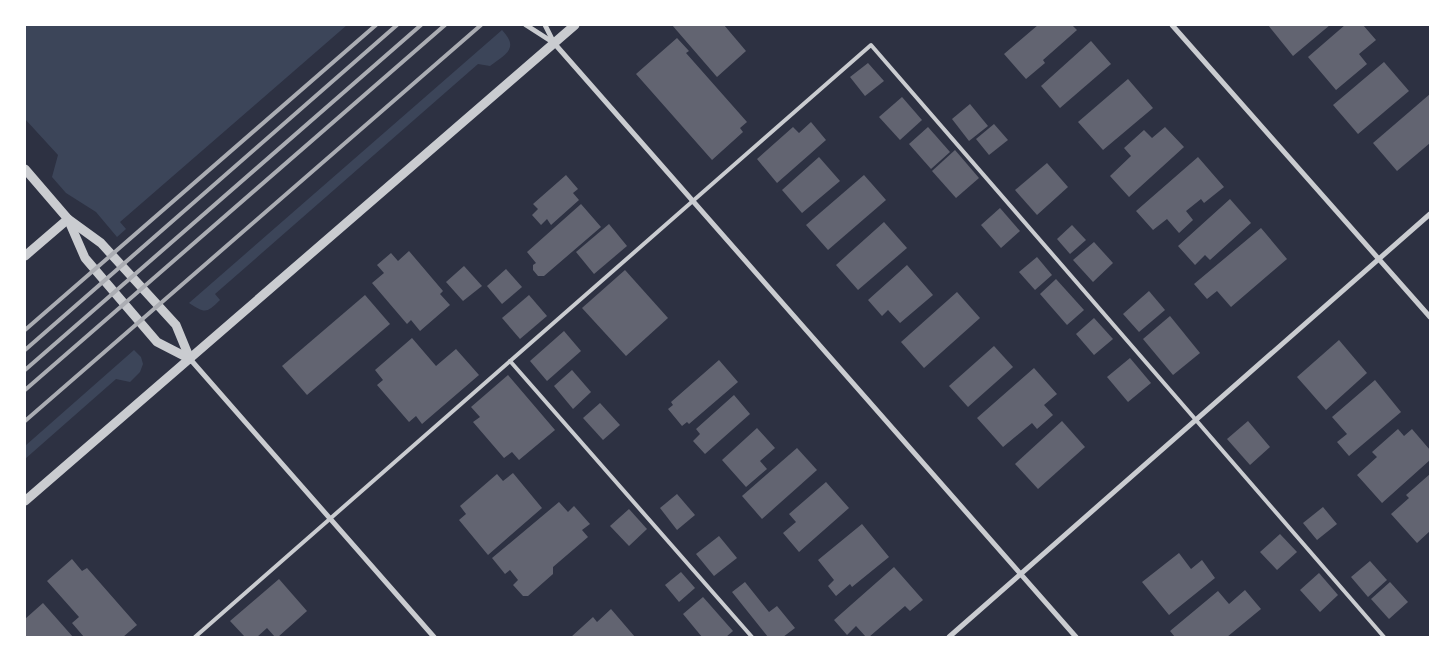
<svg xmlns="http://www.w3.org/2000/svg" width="1455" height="662" font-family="Georgia,serif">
	<rect width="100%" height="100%" fill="#2d3142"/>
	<g fill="#3c4559">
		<polygon points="25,25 347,25 120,222 126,229 117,237 96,212 66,193 52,177 58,155 25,119"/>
		<path d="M502,30C520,49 505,54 490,66L478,64L215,294L220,300C206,314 205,313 189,303Z"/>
		<polygon points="134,350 141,357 143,364 140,372 130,382 116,379 25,459 25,446"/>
	</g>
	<g fill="#626471">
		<polygon points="672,25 724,25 746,51 717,77"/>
		<polygon points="1038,25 1072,25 1077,30 1043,60 1045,63 1026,79 1004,54"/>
		<polygon points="1268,25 1330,25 1293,56"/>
		<polygon points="1345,25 1363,25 1376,40 1359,54 1367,64 1336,90 1308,57"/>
		<polygon points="677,38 689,51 686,53 747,122 740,128 743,132 712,160 636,74"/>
		<polygon points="1091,41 1111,64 1060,108 1041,86"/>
		<polygon points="1384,62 1409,91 1358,134 1333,105"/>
		<polygon points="868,63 884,81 865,96 850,77"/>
		<polygon points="1128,79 1153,108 1103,150 1078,122"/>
		<polygon points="1430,94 1430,143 1397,171 1373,143"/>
		<polygon points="902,97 922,120 900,140 879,117"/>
		<polygon points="970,104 988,126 969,141 952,119"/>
		<polygon points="811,122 826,140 777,183 757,159 793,127 799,133"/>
		<polygon points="994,124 1008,140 989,155 976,139"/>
		<polygon points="928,127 950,152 931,169 909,144"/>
		<polygon points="1165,127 1184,147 1129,197 1110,176 1131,156 1124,148 1144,130 1152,138"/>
		<polygon points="955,150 979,178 956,198 932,171"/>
		<polygon points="819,157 840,181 802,213 782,190"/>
		<polygon points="1198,157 1224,187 1204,203 1201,199 1186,211 1193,220 1179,233 1167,219 1153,230 1136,211"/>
		<polygon points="1047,163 1068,187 1037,215 1015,190"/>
		<polygon points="566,175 578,189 573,193 579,200 551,225 547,219 541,225 532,215 538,209 533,204"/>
		<polygon points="864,175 886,200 828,250 806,225"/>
		<polygon points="1230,199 1251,223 1210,260 1205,255 1195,265 1178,246"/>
		<polygon points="581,204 601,227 544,276 538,276 533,270 533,265 536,263 527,252"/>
		<polygon points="1000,208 1020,231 1001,248 981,225"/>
		<polygon points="884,222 907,248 858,290 836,265"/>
		<polygon points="609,224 627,246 594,274 576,252"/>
		<polygon points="1072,225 1086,240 1070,254 1057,239"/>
		<polygon points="1261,228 1287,259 1231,307 1217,291 1207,299 1194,284"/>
		<polygon points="1094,242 1113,263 1093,282 1073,260"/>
		<polygon points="409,251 443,291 440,294 450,305 420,331 411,320 407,324 372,283 384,273 377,265 391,253 398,261"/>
		<polygon points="1037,257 1052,275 1035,290 1019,272"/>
		<polygon points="907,265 933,295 900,323 888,310 882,316 868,300"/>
		<polygon points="464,266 482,286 463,301 446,282"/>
		<polygon points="506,269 522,287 502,304 487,286"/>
		<polygon points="625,270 668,318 626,356 582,308"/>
		<polygon points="1056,279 1084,310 1067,325 1040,294"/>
		<polygon points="1149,291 1165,310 1139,332 1123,314"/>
		<polygon points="957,292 980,318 924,368 901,342"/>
		<polygon points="365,295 390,324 307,395 282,366"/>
		<polygon points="529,295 547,316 520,339 502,318"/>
		<polygon points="1170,316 1200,353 1173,375 1143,339"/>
		<polygon points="1094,318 1113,339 1094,355 1076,334"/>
		<polygon points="564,331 581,351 547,381 530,361"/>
		<polygon points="412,338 436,366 456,349 479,375 422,424 416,416 409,422 377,385 383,380 375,370"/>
		<polygon points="1339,340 1367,373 1326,410 1297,377"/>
		<polygon points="994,346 1013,367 968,407 949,386"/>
		<polygon points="1130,358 1151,383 1128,402 1107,377"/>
		<polygon points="719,360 738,382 689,424 687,422 682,426 668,409 673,405 671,402"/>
		<polygon points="1034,368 1057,394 1044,405 1053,415 1037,429 1032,423 1003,447 977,418"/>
		<polygon points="572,370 591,392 573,409 554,386"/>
		<polygon points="508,375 555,430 519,460 512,452 504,458 473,422 480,417 471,407"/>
		<polygon points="1375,380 1401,412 1349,456 1337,442 1347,434 1332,417"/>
		<polygon points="734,395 750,414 705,454 693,441 700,434 696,429"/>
		<polygon points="600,403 620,425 603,440 583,418"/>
		<polygon points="1062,421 1085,447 1038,489 1015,464"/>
		<polygon points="1248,421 1270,447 1250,465 1227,439"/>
		<polygon points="757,428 775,448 760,461 767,469 746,487 722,460"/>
		<polygon points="1398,429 1404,436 1412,429 1430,450 1430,460 1382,503 1357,475 1377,457 1372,452"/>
		<polygon points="797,448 817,470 762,519 742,496"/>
		<polygon points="513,473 542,508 488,555 459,520 466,514 460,506 497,474 503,481"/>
		<polygon points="1430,474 1430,531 1417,543 1391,514 1409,498 1406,495"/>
		<polygon points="826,482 849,508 799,552 783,533 796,522 789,514"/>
		<polygon points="677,494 695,515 677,530 660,508"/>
		<polygon points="559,502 568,512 574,506 590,524 582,530 588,537 553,567 553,574 528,596 523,596 513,585 518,580 510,570 505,574 492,558"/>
		<polygon points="1323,507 1337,524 1317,540 1303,523"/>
		<polygon points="629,509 647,529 629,546 610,526"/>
		<polygon points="862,524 889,557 852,587 850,584 836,596 828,586 834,580 818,560"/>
		<polygon points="1280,534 1297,552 1277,570 1260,552"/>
		<polygon points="719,536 737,558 714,576 696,554"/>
		<polygon points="1179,553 1191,569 1202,560 1215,578 1169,615 1142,582"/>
		<polygon points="72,559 82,571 87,568 137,625 123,637 84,637 72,623 79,617 47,581"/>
		<polygon points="1370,561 1387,580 1368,597 1351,577"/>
		<polygon points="894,567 923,600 910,611 905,606 869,637 866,637 856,626 847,635 834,620"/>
		<polygon points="681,572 695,588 679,602 665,585"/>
		<polygon points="1319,573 1338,595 1320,612 1300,590"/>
		<polygon points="279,579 307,611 278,637 275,637 267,628 257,637 245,637 230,621"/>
		<polygon points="745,582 769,612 777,606 795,628 783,637 768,637 732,592"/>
		<polygon points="1390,582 1408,602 1389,619 1371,599"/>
		<polygon points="1245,590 1261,609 1227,637 1175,637 1170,631 1218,591 1229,604"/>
		<polygon points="703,597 733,631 726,637 702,637 683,614"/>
		<polygon points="43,603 73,637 25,637 25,619"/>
		<polygon points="611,609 635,637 571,637 593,617 597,622"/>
	</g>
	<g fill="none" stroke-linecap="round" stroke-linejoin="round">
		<g stroke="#caccd0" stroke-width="4">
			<polyline points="510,361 752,637"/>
			<polyline points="195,637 871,45 1384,637"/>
		</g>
		<g stroke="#caccd0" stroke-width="5">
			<polyline points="526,25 554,43"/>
			<polyline points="545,25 554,43 1076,637"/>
			<polyline points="1172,25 1430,317"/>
			<polyline points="190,359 434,637"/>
			<polyline points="949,637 1430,214"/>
		</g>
		<g stroke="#caccd0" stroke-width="9">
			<polyline points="25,169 68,219 101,243 176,325 190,359"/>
			<polyline points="68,219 85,258 157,342 190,359"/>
			<polyline points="25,256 68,219"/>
			<polyline points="25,501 575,25"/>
		</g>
		<g stroke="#abadb3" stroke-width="4">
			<polyline points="25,330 376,25"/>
			<polyline points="25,350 397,25"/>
			<polyline points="25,370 421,25"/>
			<polyline points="25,390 445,25"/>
			<polyline points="25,421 481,25"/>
		</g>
	</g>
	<rect width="1455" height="662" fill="none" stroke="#ffffff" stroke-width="52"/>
</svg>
